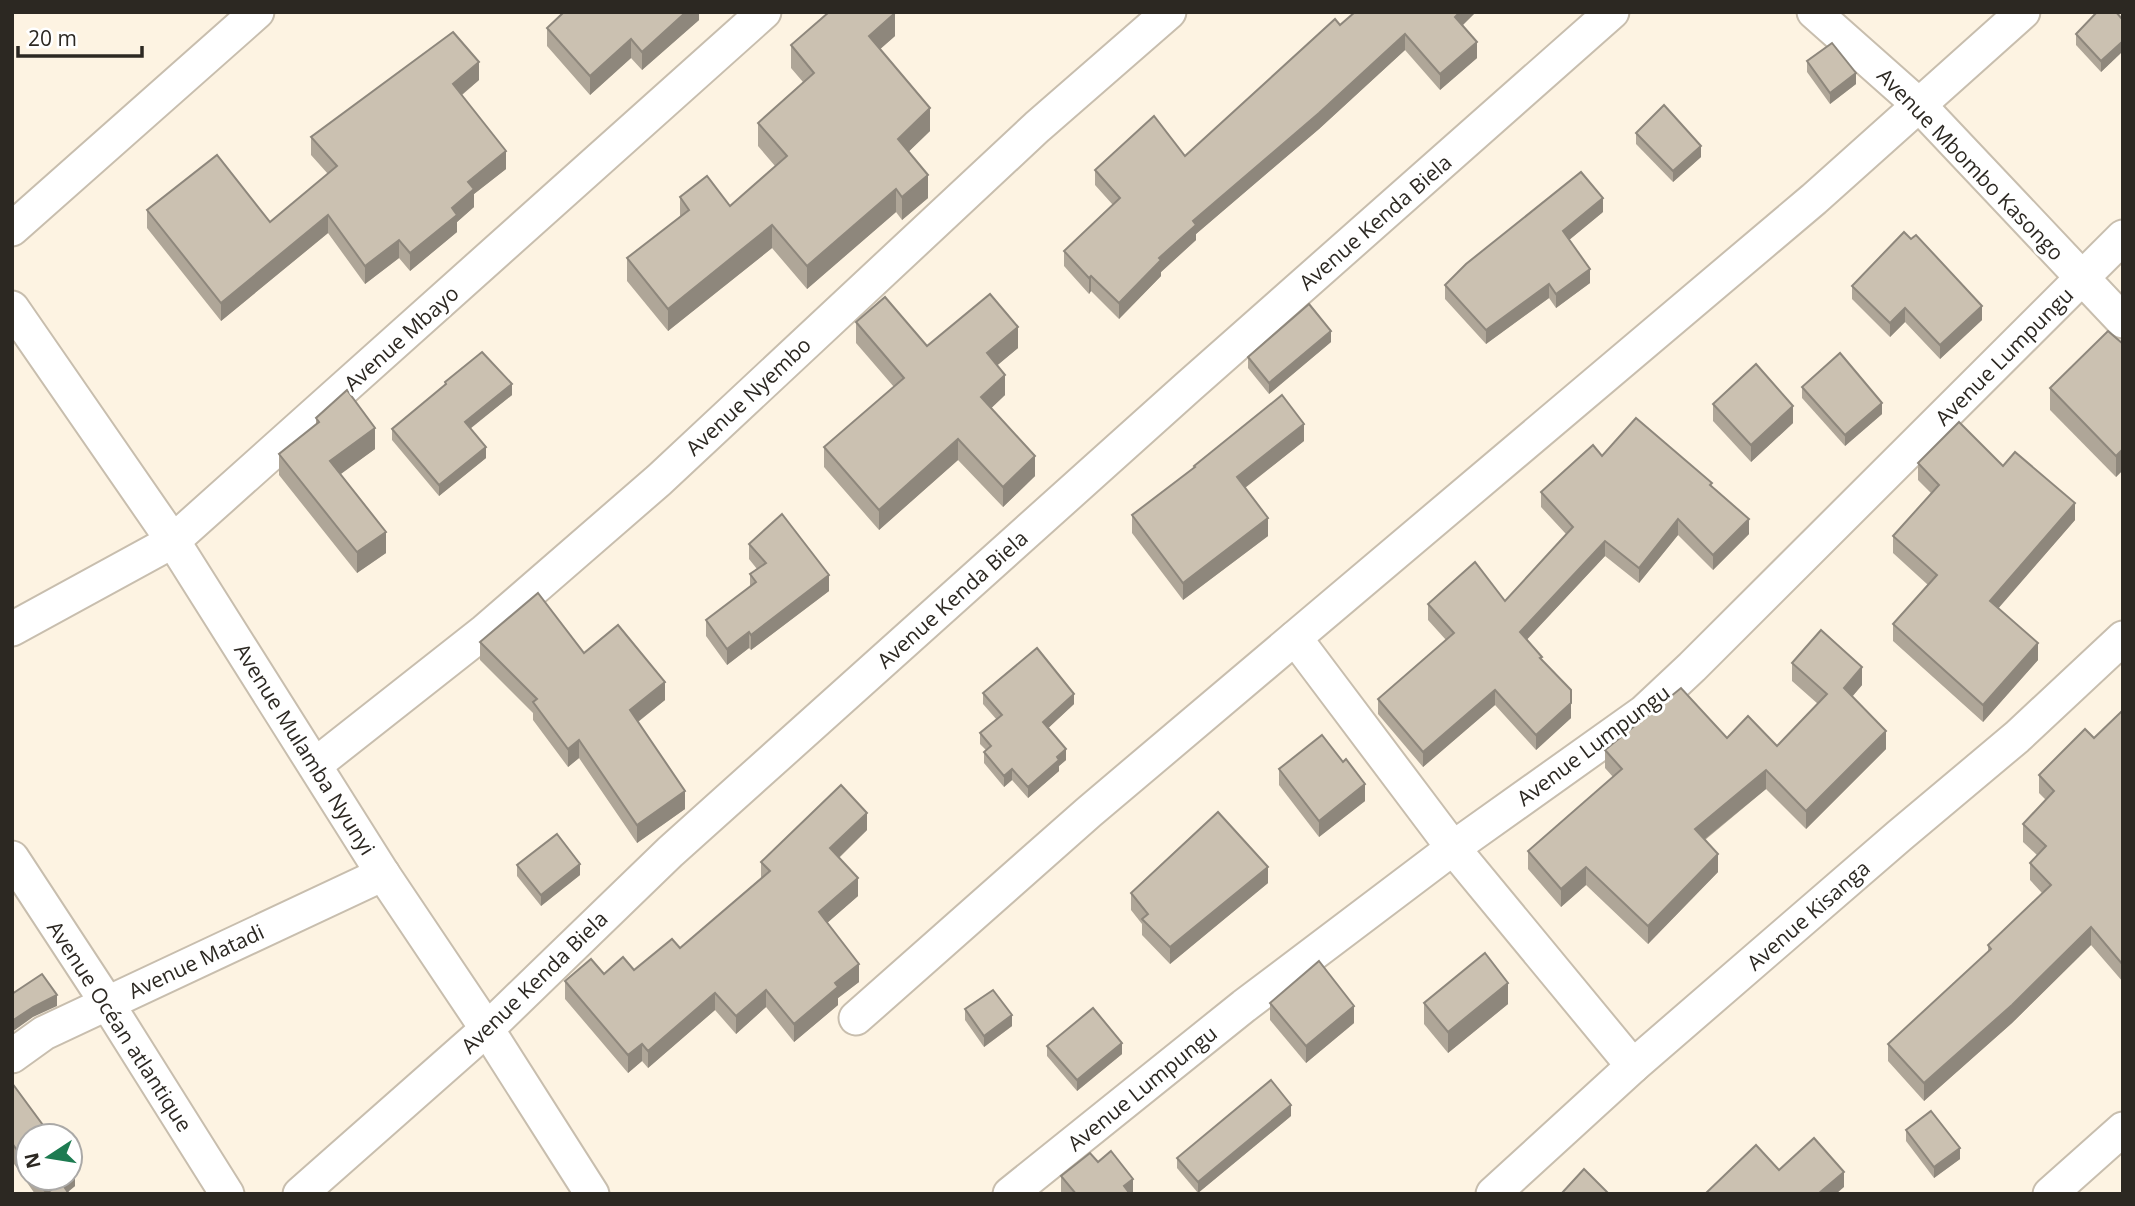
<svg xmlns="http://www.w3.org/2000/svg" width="2135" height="1206" font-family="'Open Sans',sans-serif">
	<rect width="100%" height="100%" fill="#fdf3e2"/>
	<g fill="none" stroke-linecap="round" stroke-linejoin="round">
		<g stroke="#c8beae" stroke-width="37">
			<g id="minor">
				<polyline points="1814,12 1919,105 2123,321"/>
				<polyline points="12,229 257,12"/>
				<polyline points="12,308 173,541 383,874 487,1029 592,1194"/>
				<polyline points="12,629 173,541 764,12"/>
				<polyline points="1295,638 1453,848 1633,1066"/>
				<polyline points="315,765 485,631 659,480 1037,127 1169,12"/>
				<polyline points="12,858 107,1003 227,1194"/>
				<polyline points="856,1018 1089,812 1814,199 2023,12"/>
				<polyline points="12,1056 44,1033 383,874"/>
				<polyline points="300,1194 487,1029 670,852 1188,387 1612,12"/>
				<polyline points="1010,1194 1244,1006 1453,848 1644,712 1692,667 2123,237"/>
				<polyline points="1493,1194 1633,1066 1899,836 2017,737 2123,638"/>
				<polyline points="2050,1194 2123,1129"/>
			</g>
		</g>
		<use href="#minor" stroke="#fff" stroke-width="33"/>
	</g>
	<g fill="#afa698">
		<polygon points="699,12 699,20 642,70 631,58 590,95 547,46 547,28"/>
		<polygon points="1476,12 1462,25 1477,58 1440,90 1405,50 1319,129 1196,234 1196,240 1161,272 1161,276 1119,319 1091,291 1089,294 1064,266 1064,251 1113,205 1095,185 1095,170 1185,156 1340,25"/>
		<polygon points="2123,20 2123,51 2101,72 2076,45 2076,34"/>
		<polygon points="895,36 880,49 930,131 908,152 928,198 902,220 896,212 807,289 772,248 668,331 627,281 627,258 680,218 680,197 730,206 775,166 758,146 758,123 803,82 791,68 791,45"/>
		<polygon points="1807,61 1856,84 1830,104 1807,72"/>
		<polygon points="479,80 462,95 506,169 474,194 474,207 457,222 457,232 410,271 399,258 365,284 328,233 221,321 147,228 147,210 270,222 328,174 311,155 311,137"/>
		<polygon points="1636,133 1701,157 1673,182 1636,144"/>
		<polygon points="1603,212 1569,240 1590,283 1556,308 1549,298 1486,344 1445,299 1445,285"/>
		<polygon points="1852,286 1982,320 1940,359 1905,322 1890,337 1852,299"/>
		<polygon points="856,322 927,346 1018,348 997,365 1005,395 991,408 1035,476 1003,507 958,460 879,530 824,467 824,447 894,387 856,343"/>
		<polygon points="1331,342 1269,394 1248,368 1248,357"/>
		<polygon points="2123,344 2123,470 2116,477 2050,410 2050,388"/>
		<polygon points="445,382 512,395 470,428 486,458 439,496 392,440 392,429 445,385"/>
		<polygon points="1802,387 1882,414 1845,446 1802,398"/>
		<polygon points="1713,404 1793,423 1751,462 1713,421"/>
		<polygon points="316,418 375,449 340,474 386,553 357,573 279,475 279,454 316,425"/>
		<polygon points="1304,441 1245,488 1268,536 1183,600 1132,533 1132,515 1194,468 1194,466"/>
		<polygon points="1602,456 1712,486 1749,534 1713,570 1678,535 1639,583 1605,556 1527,639 1542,660 1571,718 1536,750 1495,705 1423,767 1378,714 1378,699 1446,640 1428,620 1428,604 1505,601 1566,534 1541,507 1541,492"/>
		<polygon points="1918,463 2003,466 2075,520 1998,608 2038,660 1983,722 1893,641 1893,624 1928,585 1893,553 1893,536 1931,493 1918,480"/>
		<polygon points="749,544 829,591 751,650 749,648 727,665 706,636 706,620 750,587 750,574 757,569 749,559"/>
		<polygon points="480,642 584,653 665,700 638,722 685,809 637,843 579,758 568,767 533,720 533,713 480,660"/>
		<polygon points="1792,663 1862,685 1852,697 1886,749 1806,829 1766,789 1705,840 1718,872 1648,944 1586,885 1561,907 1528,869 1528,851 1613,777 1605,768 1605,750 1727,738 1777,746 1818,704 1792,681"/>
		<polygon points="983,693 1074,704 1048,728 1066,760 1059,766 1059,771 1028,798 1012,780 1004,787 984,763 984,752 986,750 980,744 980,733 997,720 983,704"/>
		<polygon points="2123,710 2123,982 2091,945 2012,1023 1924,1101 1888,1061 1888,1044 1988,952 1988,945 2042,893 2030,880 2030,863 2037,855 2023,842 2023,824 2046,800 2039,793 2039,775 2094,738"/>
		<polygon points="1279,769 1365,801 1319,837 1279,785"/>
		<polygon points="867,830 839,858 858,896 827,923 859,982 838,998 838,1005 794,1042 766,1007 736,1034 715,1010 648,1068 642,1061 628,1073 565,999 565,981 604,974 634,970 680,948 761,878 761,862"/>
		<polygon points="517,865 580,875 541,906 517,876"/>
		<polygon points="1268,883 1170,964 1142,935 1142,924 1131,910 1131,893"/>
		<polygon points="1270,1003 1354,1023 1306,1063 1270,1020"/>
		<polygon points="1424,1003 1508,1004 1448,1053 1424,1024"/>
		<polygon points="965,1009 1012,1026 984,1047 965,1020"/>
		<polygon points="1047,1046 1122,1054 1077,1091 1047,1056"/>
		<polygon points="12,1083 28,1136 28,1178 70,1178 75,1186 68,1192 69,1194 35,1194 12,1161"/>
		<polygon points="1291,1116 1198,1193 1177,1168 1177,1158"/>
		<polygon points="1906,1130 1960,1159 1934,1178 1906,1141"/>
		<polygon points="1098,1162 1133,1194 1061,1194 1061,1176"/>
	</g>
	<g fill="#8e877c">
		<polygon points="686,12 699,12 699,20 642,70 642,52"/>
		<polygon points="1460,12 1476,12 1455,33 1455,17"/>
		<polygon points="895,13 895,36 869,59 869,36"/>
		<polygon points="1405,34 1405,50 1319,129 1196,234 1196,240 1161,272 1161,276 1119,319 1119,303 1159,258 1193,221"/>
		<polygon points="631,39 631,58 590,95 590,76"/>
		<polygon points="2123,41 2123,51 2101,72 2101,61"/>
		<polygon points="1477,42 1477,58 1440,90 1440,74"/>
		<polygon points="479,62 479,80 453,102 453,84"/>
		<polygon points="1856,73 1856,84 1830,104 1830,93"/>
		<polygon points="930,108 930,131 898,162 898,139"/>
		<polygon points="1701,146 1701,157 1673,182 1673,171"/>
		<polygon points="506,151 506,169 474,194 474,207 457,222 457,232 410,271 410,253 452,208 468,182"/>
		<polygon points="928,175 928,198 902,220 902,197"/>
		<polygon points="896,189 896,212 807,289 807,266"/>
		<polygon points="1603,198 1603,212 1563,245 1563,231"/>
		<polygon points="328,215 328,233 221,321 221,303"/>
		<polygon points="772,225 772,248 668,331 668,309"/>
		<polygon points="399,240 399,258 365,284 365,266"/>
		<polygon points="1590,269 1590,283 1556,308 1556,294"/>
		<polygon points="1091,276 1091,291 1089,294 1089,278"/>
		<polygon points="1549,284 1549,298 1486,344 1486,330"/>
		<polygon points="1982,306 1982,320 1940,359 1940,345"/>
		<polygon points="1905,308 1905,322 1890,337 1890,323"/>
		<polygon points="1018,327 1018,348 987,374 987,353"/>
		<polygon points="1331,331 1331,342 1269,394 1269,383"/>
		<polygon points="1005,375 1005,395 981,418 981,397"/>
		<polygon points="512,384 512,395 465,433 465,422"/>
		<polygon points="1882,403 1882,414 1845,446 1845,435"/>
		<polygon points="1793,406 1793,423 1751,462 1751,445"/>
		<polygon points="1304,424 1304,441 1237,494 1237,477"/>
		<polygon points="375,428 375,449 330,482 330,461"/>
		<polygon points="958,439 958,460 879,530 879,510"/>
		<polygon points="486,447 486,458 439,496 439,485"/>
		<polygon points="2123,449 2123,470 2116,477 2116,456"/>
		<polygon points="1035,456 1035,476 1003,507 1003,487"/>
		<polygon points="2075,503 2075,520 1990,618 1990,601"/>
		<polygon points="1268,518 1268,536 1183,600 1183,583"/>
		<polygon points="1678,519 1678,535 1639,583 1639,568"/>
		<polygon points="1749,519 1749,534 1713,570 1713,555"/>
		<polygon points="386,532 386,553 357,573 357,552"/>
		<polygon points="1605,541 1605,556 1520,647 1520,632"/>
		<polygon points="829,575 829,591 751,650 751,635"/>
		<polygon points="749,632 749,648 727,665 727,649"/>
		<polygon points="2038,643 2038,660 1983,722 1983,705"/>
		<polygon points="1862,667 1862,685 1844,706 1844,688"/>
		<polygon points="665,682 665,700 630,728 630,710"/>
		<polygon points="1495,690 1495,705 1423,767 1423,752"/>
		<polygon points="1074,694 1074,704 1043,733 1043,722"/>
		<polygon points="1571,703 1571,718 1536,750 1536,735"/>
		<polygon points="1886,731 1886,749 1806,829 1806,811"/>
		<polygon points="579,740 579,758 568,767 568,749"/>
		<polygon points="1066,749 1066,760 1059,766 1059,771 1028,798 1028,787"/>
		<polygon points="1012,769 1012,780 1004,787 1004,776"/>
		<polygon points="1766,770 1766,789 1695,847 1695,829"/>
		<polygon points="1365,784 1365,801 1319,837 1319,821"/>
		<polygon points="685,791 685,809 637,843 637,825"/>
		<polygon points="867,813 867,830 830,866 830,848"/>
		<polygon points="1718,854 1718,872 1648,944 1648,926"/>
		<polygon points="580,864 580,875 541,906 541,895"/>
		<polygon points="1268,867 1268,883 1170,964 1170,947"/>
		<polygon points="1586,867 1586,885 1561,907 1561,889"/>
		<polygon points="858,878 858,896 819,930 819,912"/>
		<polygon points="2091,927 2091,945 2012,1023 1924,1101 1924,1083"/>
		<polygon points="859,964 859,982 838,998 838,1005 794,1042 794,1024 835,983"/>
		<polygon points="1508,983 1508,1004 1448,1053 1448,1032"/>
		<polygon points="766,990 766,1007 736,1034 736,1016"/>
		<polygon points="715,993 715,1010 648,1068 648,1051"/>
		<polygon points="57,995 57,1006 33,1017 12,1032 12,1021 33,1007"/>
		<polygon points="1354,1006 1354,1023 1306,1063 1306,1046"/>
		<polygon points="1012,1015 1012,1026 984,1047 984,1036"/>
		<polygon points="1122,1043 1122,1054 1077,1091 1077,1080"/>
		<polygon points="642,1044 642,1061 628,1073 628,1055"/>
		<polygon points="1291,1105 1291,1116 1198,1193 1198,1182"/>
		<polygon points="1960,1148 1960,1159 1934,1178 1934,1167"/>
		<polygon points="75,1168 75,1186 65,1194 45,1194 45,1191 62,1178 70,1178 70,1172"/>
		<polygon points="1844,1172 1844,1187 1836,1194 1818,1194"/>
		<polygon points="1133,1179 1133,1194 1124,1194 1124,1186"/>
	</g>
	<g fill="#cbc1b1" stroke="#8e877c" stroke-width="2">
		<polygon points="564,12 686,12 642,52 631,39 590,76 547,28"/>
		<polygon points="829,12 895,13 869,36 930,108 898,139 928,175 902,197 896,189 807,266 772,225 668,309 627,258 689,210 680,197 707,176 730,206 787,156 758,123 814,73 791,45"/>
		<polygon points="1355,12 1460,12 1455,17 1477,42 1440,74 1405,34 1319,113 1193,221 1196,225 1159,258 1161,260 1119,303 1091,276 1089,278 1064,251 1120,198 1095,170 1154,116 1185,156 1335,19 1340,25"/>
		<polygon points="2097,12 2116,12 2123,20 2123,41 2101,61 2076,34"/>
		<polygon points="453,32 479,62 453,84 506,151 468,182 474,189 452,208 457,215 410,253 399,240 365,266 328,215 221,303 147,210 217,155 270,222 337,166 311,137"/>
		<polygon points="1832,43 1856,73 1830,93 1807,61"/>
		<polygon points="1664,105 1701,146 1673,171 1636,133"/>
		<polygon points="1581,172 1603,198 1563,231 1590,269 1556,294 1549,284 1486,330 1445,285 1466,264"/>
		<polygon points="1904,232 1911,239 1916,235 1982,306 1940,345 1905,308 1890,323 1852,286"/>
		<polygon points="990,294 1018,327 987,353 1005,375 981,397 1035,456 1003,487 958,439 879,510 824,447 904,378 856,322 885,297 927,346"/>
		<polygon points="1309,304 1331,331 1269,383 1248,357"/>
		<polygon points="2108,331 2123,344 2123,449 2116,456 2050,388"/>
		<polygon points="482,352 512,384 465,422 486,447 439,485 392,429 446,384 445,382"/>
		<polygon points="1840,353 1882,403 1845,435 1802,387"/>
		<polygon points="1756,364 1793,406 1751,445 1713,404"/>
		<polygon points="347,390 375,428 330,461 386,532 357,552 279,454 319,422 316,418"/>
		<polygon points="1282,395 1304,424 1237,477 1268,518 1183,583 1132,515 1195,467 1194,466"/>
		<polygon points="1636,418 1712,483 1710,485 1749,519 1713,555 1678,519 1639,568 1605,541 1520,632 1542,657 1540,658 1571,690 1571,703 1536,735 1495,690 1423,752 1378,699 1454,633 1428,604 1475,562 1505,601 1573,527 1541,492 1593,445 1602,456"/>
		<polygon points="1959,422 2003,466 2015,452 2075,503 1990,601 2038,643 1983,705 1893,624 1937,575 1893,536 1939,485 1918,463"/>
		<polygon points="782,514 829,575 751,635 749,632 727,649 706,620 756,582 750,574 766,563 749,544"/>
		<polygon points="538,593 584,653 618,625 665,682 630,710 685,791 637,825 579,740 568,749 533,702 537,699 480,642"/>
		<polygon points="1821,630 1862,667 1844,688 1886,731 1806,811 1766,770 1695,829 1718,854 1648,926 1586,867 1561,889 1528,851 1622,769 1605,750 1681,688 1727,738 1748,716 1777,746 1827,694 1792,663"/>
		<polygon points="1037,648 1074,694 1043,722 1066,749 1057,757 1059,760 1028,787 1012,769 1004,776 984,752 991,746 980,733 1002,715 983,693"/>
		<polygon points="2123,710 2123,965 2091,927 2012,1005 1924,1083 1888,1044 1991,949 1988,945 2051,885 2030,863 2046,846 2023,824 2054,791 2039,775 2085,729 2094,738"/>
		<polygon points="1322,735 1343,762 1346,759 1365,784 1319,821 1279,769"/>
		<polygon points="841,785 867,813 830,848 858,878 819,912 859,964 835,983 838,987 794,1024 766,990 736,1016 715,993 648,1051 642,1044 628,1055 565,981 591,959 604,974 623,957 634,970 672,939 680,948 770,871 761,862"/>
		<polygon points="1218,812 1268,867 1170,947 1142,919 1148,914 1131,893"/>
		<polygon points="557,834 580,864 541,895 517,865"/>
		<polygon points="1485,953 1508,983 1448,1032 1424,1003"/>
		<polygon points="1319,961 1354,1006 1306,1046 1270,1003"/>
		<polygon points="42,974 57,995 33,1007 12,1021 12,994"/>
		<polygon points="993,990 1012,1015 984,1036 965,1009"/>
		<polygon points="1093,1008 1122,1043 1077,1080 1047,1046"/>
		<polygon points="1271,1080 1291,1105 1198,1182 1177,1158"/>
		<polygon points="12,1083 51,1136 28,1136 28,1166 12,1143"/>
		<polygon points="1931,1111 1960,1148 1934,1167 1906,1130"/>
		<polygon points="1814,1138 1844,1172 1818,1194 1705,1194 1756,1145 1779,1170"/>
		<polygon points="1111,1151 1133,1179 1124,1186 1130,1194 1076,1194 1061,1176 1090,1153 1098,1162"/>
		<polygon points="70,1161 75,1168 70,1172"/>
		<polygon points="1584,1169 1609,1194 1561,1194"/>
		<polygon points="36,1178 62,1178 45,1191"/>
		<polygon points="61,1182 69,1194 46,1194"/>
	</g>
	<g text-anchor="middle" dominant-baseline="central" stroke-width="6" stroke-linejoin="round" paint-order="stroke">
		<g font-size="21" fill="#2c2822" stroke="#fff">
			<text transform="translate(1971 164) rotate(46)">Avenue Mbombo Kasongo</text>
			<text transform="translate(1375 222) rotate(-41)">Avenue Kenda Biela</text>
			<text transform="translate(401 338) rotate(-42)">Avenue Mbayo</text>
			<text transform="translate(2004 356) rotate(-45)">Avenue Lumpungu</text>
			<text transform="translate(748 396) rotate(-43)">Avenue Nyembo</text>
			<text transform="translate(952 599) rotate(-42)">Avenue Kenda Biela</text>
			<text transform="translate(1593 745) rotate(-37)">Avenue Lumpungu</text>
			<text transform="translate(305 749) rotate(58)">Avenue Mulamba Nyunyi</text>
			<text transform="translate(1808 915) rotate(-41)">Avenue Kisanga</text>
			<text transform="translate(196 961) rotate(-25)">Avenue Matadi</text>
			<text transform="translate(534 982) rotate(-44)">Avenue Kenda Biela</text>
			<text transform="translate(120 1026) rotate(57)">Avenue Océan atlantique</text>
			<text transform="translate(1142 1088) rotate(-39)">Avenue Lumpungu</text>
		</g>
	</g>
	<rect width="2135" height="1206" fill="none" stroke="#2c2822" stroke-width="28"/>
	<g transform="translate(49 1157) rotate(258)"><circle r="33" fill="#ffffff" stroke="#aba9a7" stroke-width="2"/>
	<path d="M0-5L12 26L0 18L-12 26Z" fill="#1d7b51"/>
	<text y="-10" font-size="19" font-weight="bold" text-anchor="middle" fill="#2c2822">N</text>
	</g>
	<path d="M18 46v10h124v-10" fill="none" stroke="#2c2822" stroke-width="3.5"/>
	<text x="28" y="46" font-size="21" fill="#2c2822" stroke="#ffffff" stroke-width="5" paint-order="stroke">20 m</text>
</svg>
